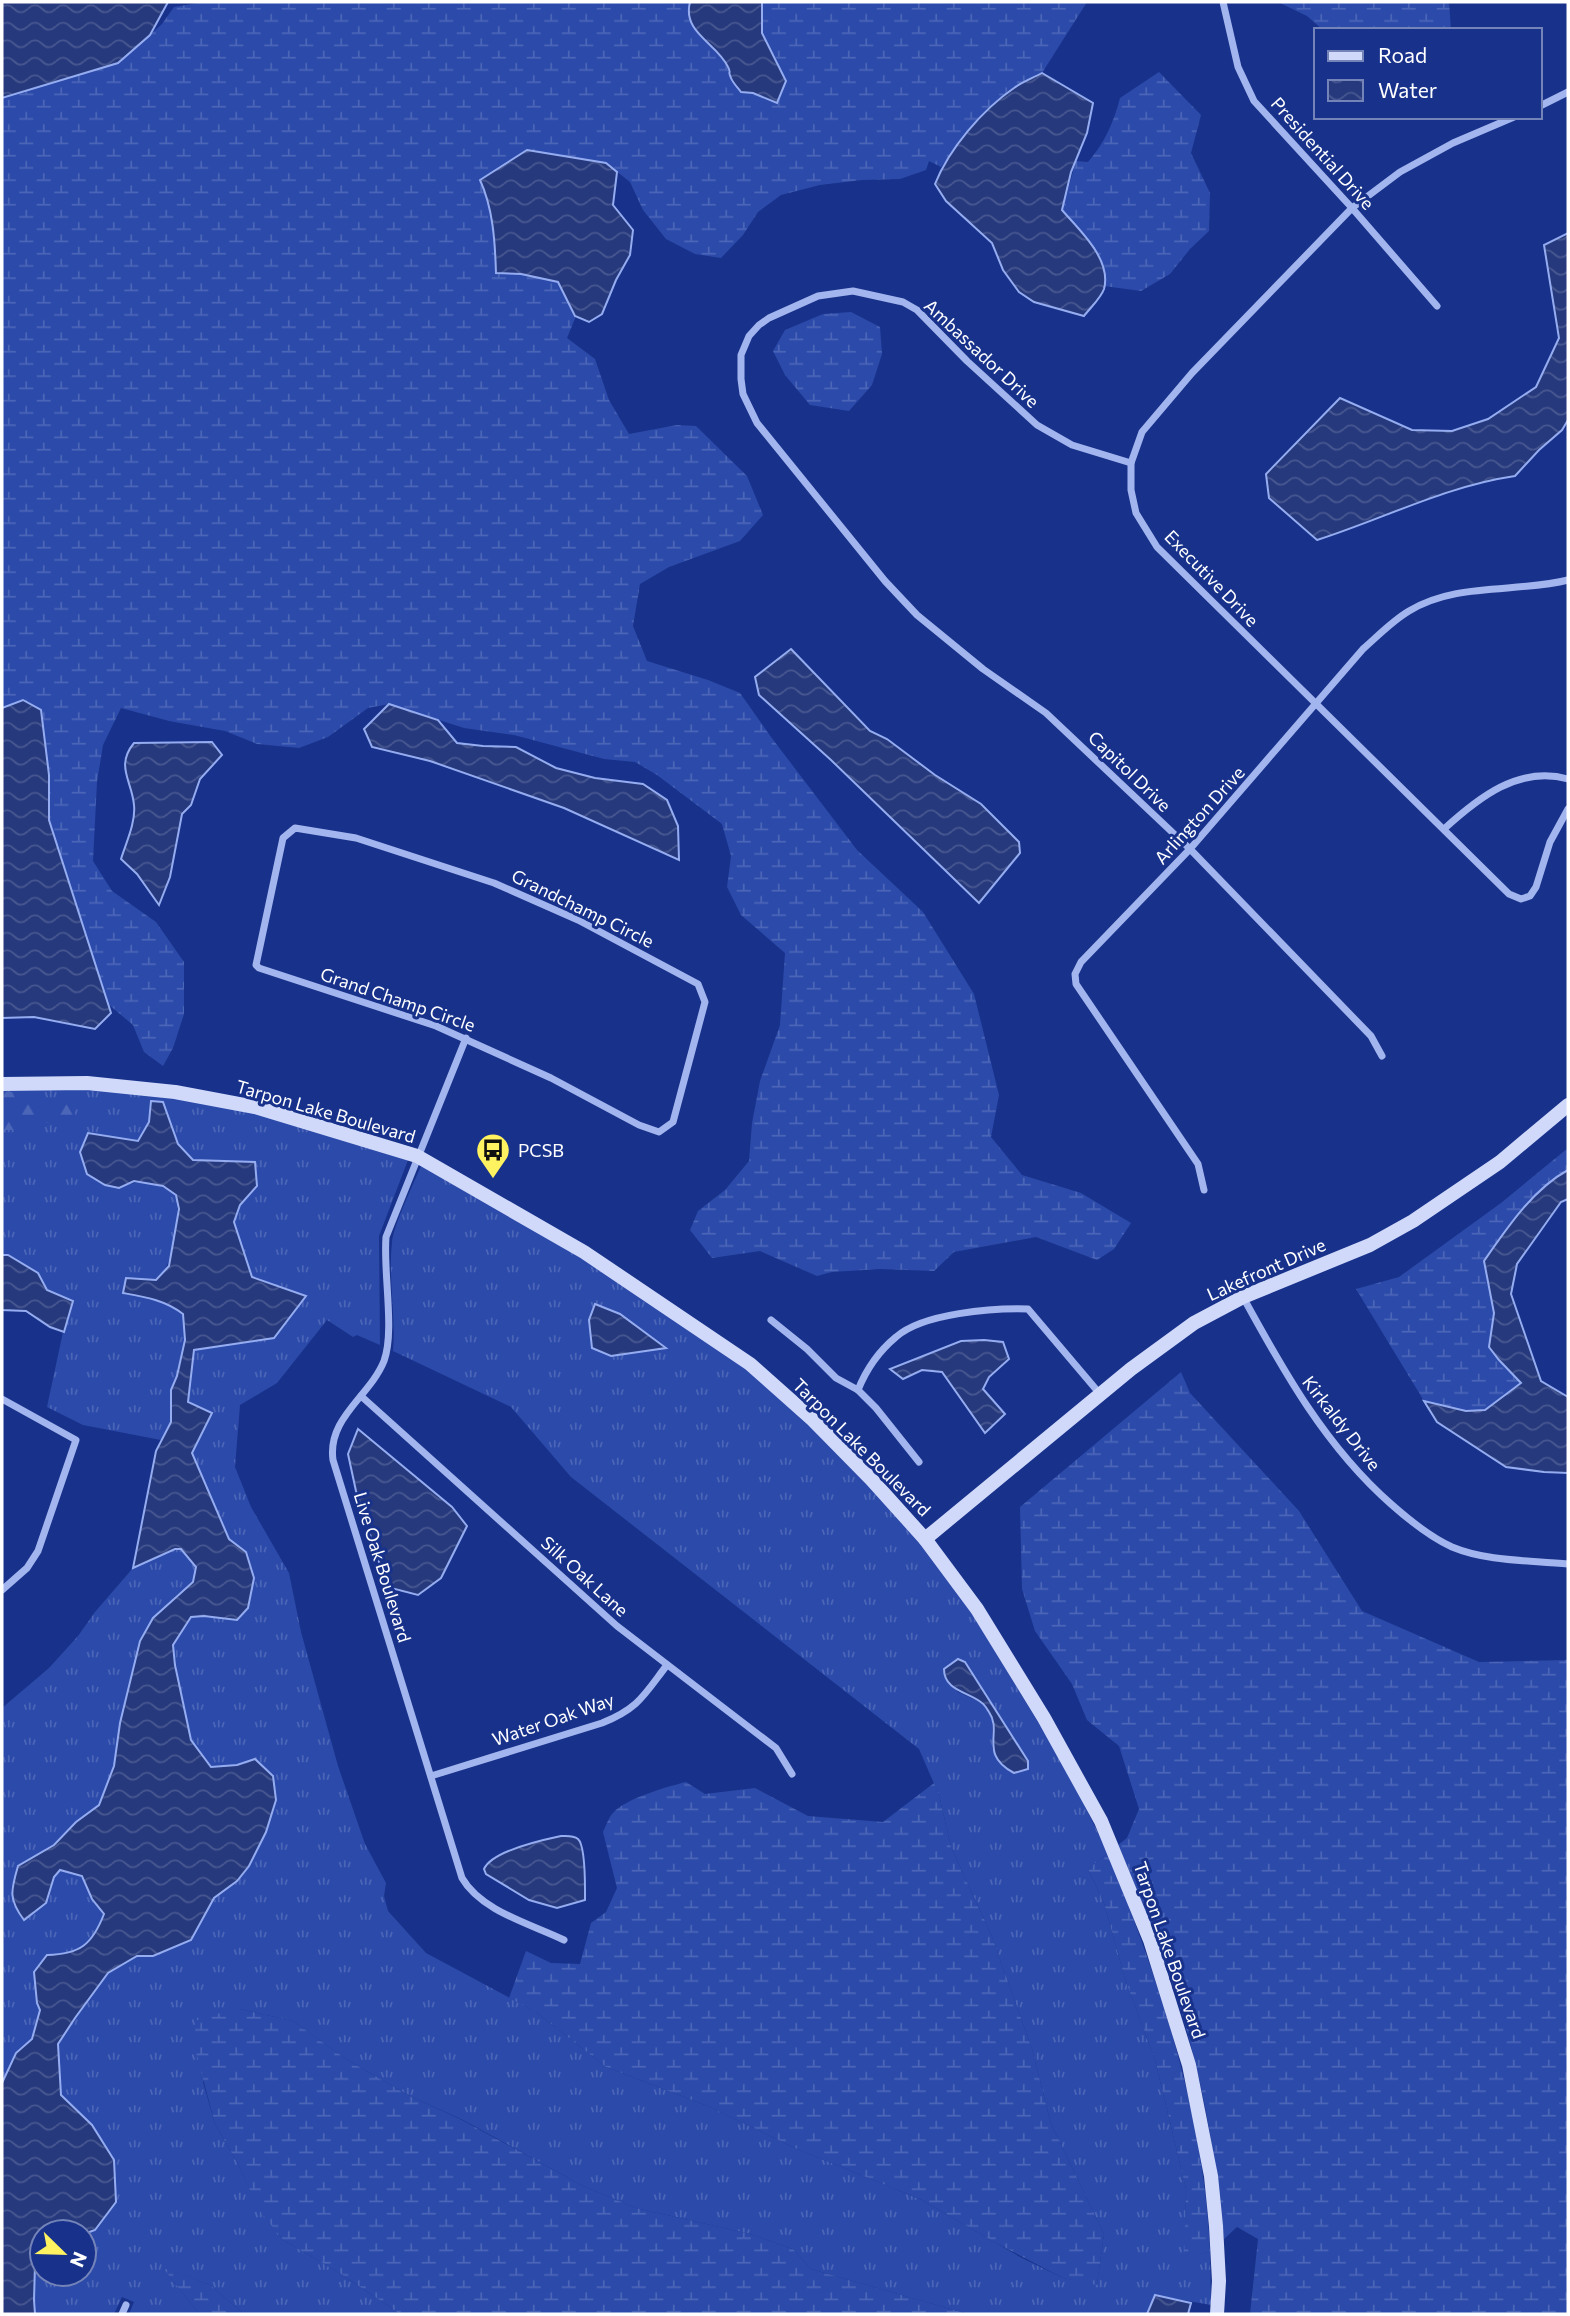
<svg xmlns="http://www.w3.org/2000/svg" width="1570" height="2316" font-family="Commissioner,sans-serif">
	<defs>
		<pattern id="grass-tufts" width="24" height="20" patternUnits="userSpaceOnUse" patternTransform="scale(1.75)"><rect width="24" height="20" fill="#2b4aaa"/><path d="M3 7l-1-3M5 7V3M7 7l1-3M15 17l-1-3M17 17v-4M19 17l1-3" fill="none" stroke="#4b65b7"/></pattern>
		<pattern id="forest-firs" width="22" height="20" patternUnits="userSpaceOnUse" patternTransform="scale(1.75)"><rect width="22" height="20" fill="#2b4aaa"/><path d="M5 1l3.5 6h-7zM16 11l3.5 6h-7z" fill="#4b65b7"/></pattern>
		<pattern id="wetland-marsh" width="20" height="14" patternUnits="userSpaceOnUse" patternTransform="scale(1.75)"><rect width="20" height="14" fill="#2b4aaa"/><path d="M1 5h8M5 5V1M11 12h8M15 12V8" fill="none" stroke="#4b65b7"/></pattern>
		<pattern id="water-waves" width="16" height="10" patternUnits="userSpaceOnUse" patternTransform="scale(1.75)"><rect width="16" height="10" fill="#26397d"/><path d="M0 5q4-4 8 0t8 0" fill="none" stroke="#475790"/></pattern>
	</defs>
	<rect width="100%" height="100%" fill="#18328b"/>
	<g fill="url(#grass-tufts)" fill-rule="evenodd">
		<path d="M87,1089L175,1098L254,1113L408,1160L379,1236L380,1345L357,1335L353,1337L327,1320L277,1383L240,1405L235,1467L251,1507L289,1573L301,1632L338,1766L365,1844L386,1883L384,1896L388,1911L426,1953L536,2012L606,2067L710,2107L795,2148L922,2200L1020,2257L1063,2278L1097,2284L1104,2234L1051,2124L1032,2049L991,1934L951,1847L939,1795L919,1749L571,1477L511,1407L393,1351C396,1315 388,1279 392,1242C394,1224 413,1185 421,1166L581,1257L746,1368L808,1424L866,1483L920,1542L971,1612L1066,1768L1108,1853L1088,1869L1104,1903L1125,1979L1155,2060L1186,2189L1185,2259L1210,2251L1211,2305L1155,2295L1147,2314H968L811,2269L793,2249L750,2234L636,2208L583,2186L463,2120L410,2096L349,2061L293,2021L239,2009L203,2082L215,2124L238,2164L259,2209L283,2240L338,2272L400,2314H244L209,2284L164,2269L199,2314H129L134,2302L122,2297L114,2314H35L34,2300L35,2264L42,2259V2274H84V2234L95,2230L116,2202L113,2160L92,2125L61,2095L58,2044L90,1995L108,1973L137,1956H153L191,1939L214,1898L237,1881L266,1832L276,1800L273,1776L255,1759L237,1765L211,1767L191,1740L183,1707L173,1645L191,1617L204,1616L237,1619L246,1552L229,1539L192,1453L212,1413L188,1403L193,1350L237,1342L306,1297L252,1277L234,1222L240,1205L257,1186L193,1160L178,1144L163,1102L151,1101L149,1122L138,1141L88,1133L119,1188C140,1178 157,1182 176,1195C181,1215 174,1269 155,1281C146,1286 134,1289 124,1293C146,1297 165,1300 183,1314L185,1340L177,1376L171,1390V1422L161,1440L83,1425L47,1407L63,1332L47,1290L38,1273L8,1255H2V1091ZM965,1662L1021,1772H1017L992,1749V1717L982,1703L958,1692L944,1675Z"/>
		<path d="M175,1549H182L196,1567L193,1582L174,1597L129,1692L120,1723L114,1766L99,1805L76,1822L54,1845L18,1866L11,1889L14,1906L46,1903L54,1877L60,1870L82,1876L92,1899L104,1914C92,1945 81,1954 47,1955L37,2002L40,2010L32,2039L16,2053L2,2083V1708L49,1668L78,1636L95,1612L133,1568Z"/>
	</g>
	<path fill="url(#forest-firs)" d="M27,1090L36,1099C51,1097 66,1096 75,1109V1116L69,1124L29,1122L15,1130H2V1091L11,1092Z"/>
	<g fill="url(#wetland-marsh)">
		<path d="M204,2H690C681,35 725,48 731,78L753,93L776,103L778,62L762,33V2H1087L1042,73L1015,87L987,109L941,167L929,161L926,170L900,179L862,180L820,185L781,195L758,212L743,235L721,258L695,254L666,239L643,210L630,182L606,163L480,180C493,208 495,241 496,272L521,274L558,282L576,316L567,338L595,359L609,400L629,434L677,425L696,426L747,476L763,515L740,541L669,567L640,584L633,626L647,661L708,680L740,693L771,737L857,850L923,912L974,994L999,1095L991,1137L1022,1175L1081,1193L1131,1223L1114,1249L1097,1260L1036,1237L954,1252L934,1271L880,1269L832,1272L817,1276L760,1251L712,1258L690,1230L698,1211L725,1190L749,1161L752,1123L760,1081L780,1025L785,953L741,915L727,887L731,856L722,824L657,775L635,762L604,759L514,735L464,728L389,704L368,708L328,737L299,748L257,744L225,731L169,721L121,708L103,745L97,782L93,861L112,891L156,922L184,962V1014L173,1048L163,1066L144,1052L133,1025L108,1004L49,820V775L41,710L23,700L2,708V94L136,34H151L162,24L174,7Z"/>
		<polygon points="1278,2 1449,2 1451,30 1323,30 1307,16"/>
		<path d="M1159,72L1201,115L1191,153L1210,193L1209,231L1190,249L1170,274L1141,291L1104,286L1105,273L1062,210L1076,161L1088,162C1104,144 1114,122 1120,98Z"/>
		<polygon points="851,312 880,327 882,354 872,385 849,411 810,405 785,375 773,351 785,330 823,314"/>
		<polygon points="1568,1148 1568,1170 1555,1177 1484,1260 1494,1313 1489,1347 1499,1360 1522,1382 1485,1410 1466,1411 1424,1401 1356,1289 1399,1277 1501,1203"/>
		<path d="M1181,1372L1190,1393L1299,1511L1362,1611L1479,1662L1568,1660V2314H1250L1258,2239L1237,2227L1224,2239C1218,2181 1210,2123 1196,2066C1178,1990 1149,1916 1118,1845L1127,1838L1139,1809L1119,1746L1087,1720L1072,1684L1035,1631L1022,1589L1020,1507Z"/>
		<path d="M686,1782L705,1794L755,1788L808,1816L883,1822L934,1783L939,1795L951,1847L991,1934L1032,2049L1051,2124L1104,2234L1097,2285L1063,2278L996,2243L922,2200L795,2148L710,2107L606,2067L536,2012L509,1998L526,1951L551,1963L580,1964L591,1923L606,1912L617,1888L603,1832C606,1826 609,1816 614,1812C625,1799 669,1786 686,1782Z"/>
		<path d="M1108,1853C1159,1981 1204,2112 1210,2251L1184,2260L1186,2189L1155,2060L1125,1979L1104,1903L1088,1869Z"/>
		<polygon points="239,2009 293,2021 349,2061 410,2096 462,2120 583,2186 636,2208 750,2234 793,2249 811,2269 968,2314 400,2314 338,2272 283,2240 259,2210 238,2164 215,2124 196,2052 195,2021 207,2016"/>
		<polygon points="163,2268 209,2284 244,2314 199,2314"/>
	</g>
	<g fill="url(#water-waves)" stroke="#95adf0" stroke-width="2">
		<polygon points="2,2 168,2 150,35 118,63 2,98"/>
		<path d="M690,2H762V33L786,81L777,103L753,93L741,92C738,88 733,83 731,78C727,69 732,75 728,67C717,43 682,33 690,2Z"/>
		<path d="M1042,73L1093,103L1087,133L1071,172L1062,210C1079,230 1112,259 1104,289C1101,298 1090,308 1084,316L1034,302L1019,292L1003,270L992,243L946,201L935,184C949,149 982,110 1014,88C1022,82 1033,78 1042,73Z"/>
		<path d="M527,150L606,163L617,172L613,205L633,230L630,255L616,280L602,314L589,322L575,316L558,282L521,274L496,273C495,241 493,208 480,180Z"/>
		<path d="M1568,233V420L1562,430L1539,450L1515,476C1446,486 1383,519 1317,540L1269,498L1266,474L1340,398L1412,430L1452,431L1488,419L1536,387L1559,338L1544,245Z"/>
		<polygon points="791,649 870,731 887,739 935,775 981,804 1019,842 1020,853 979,903 831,760 759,695 755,677"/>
		<polygon points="23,700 41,710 49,775 49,820 111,1013 95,1029 34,1017 2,1018 2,708"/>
		<polygon points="389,704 438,720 457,743 483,746 516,747 556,768 595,778 643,784 667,800 678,826 679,860 564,808 430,761 372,747 364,729"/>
		<path d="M212,742L222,755L200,779L191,805L182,814L170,877L159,905L137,874L121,859C126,843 136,822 134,805C132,781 115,766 134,743Z"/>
		<path d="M151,1101L163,1102L178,1144L193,1160L255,1162L257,1186L240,1205L234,1222L252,1277L306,1296L274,1338L194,1350L188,1402L212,1413L192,1453L229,1539L246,1552L254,1578L248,1608L237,1620L204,1616L191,1617L173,1645L175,1665L191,1740L211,1767L237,1765L255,1759L273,1776L276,1800L266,1832L249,1866L237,1881L214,1898L191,1940L153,1956H137L108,1973L75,2018L58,2044L61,2095L92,2125L114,2160L116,2202L95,2230L84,2234V2232H42V2259L35,2264L34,2300L35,2314H2V2083L16,2053L32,2039L40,2010L37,2003L34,1972L47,1955C80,1954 92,1945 104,1914L92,1899L82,1876L60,1870L54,1877L46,1903L24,1920C8,1899 11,1890 18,1866L54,1845L76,1822L99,1805L114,1766L120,1723L140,1641L153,1618L193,1582L196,1567L181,1549H175L133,1568L156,1451L171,1422V1390L177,1376L185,1340L183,1314C165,1300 145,1297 123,1293L126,1278L156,1280L169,1266L179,1209L176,1195L163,1186L134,1181L119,1188L105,1185L87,1174L80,1152L88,1133L138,1141L149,1122Z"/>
		<path d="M1568,1170V1199L1561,1202L1517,1264L1511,1294L1541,1381L1568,1397V1473L1544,1472L1506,1467L1437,1422L1424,1401L1466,1411L1485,1410L1521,1383L1499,1360L1489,1347L1494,1313L1484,1261C1507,1228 1533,1189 1568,1170Z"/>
		<polygon points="2,1255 8,1255 38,1273 47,1290 73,1301 64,1332 50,1327 26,1311 2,1310"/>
		<polygon points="595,1304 620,1314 666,1348 611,1356 592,1348 589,1320"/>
		<polygon points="984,1340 1003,1342 1009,1359 989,1377 983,1389 1005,1414 985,1433 942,1372 922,1370 903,1379 890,1369 961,1341"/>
		<polygon points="358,1429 452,1507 467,1526 441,1578 418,1595 387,1587 356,1491 348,1454"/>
		<path d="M958,1659L965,1662L1028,1761V1769L1014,1773C978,1754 1003,1732 989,1712C987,1709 985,1705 982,1703C969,1692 944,1691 944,1669Z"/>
		<path d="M561,1836C566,1836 573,1835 578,1839C586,1846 585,1888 585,1900L557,1908L529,1900L486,1874L484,1869C492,1851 542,1840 561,1836Z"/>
		<polygon points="1155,2295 1191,2303 1188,2314 1147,2314"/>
	</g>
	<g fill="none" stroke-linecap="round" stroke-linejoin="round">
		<g stroke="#a3b5ee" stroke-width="7">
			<polyline points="1223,2 1238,67 1254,101 1352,208 1437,306"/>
			<polyline points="1540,106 1568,92"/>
			<polyline points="1514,117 1453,143 1400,172 1352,208 1192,373 1142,432 1131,463 1131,490 1136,513 1157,547 1509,894 1521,899 1530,896 1536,887 1550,842 1568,809"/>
			<polyline points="1131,463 1072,445 1037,425 967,361 917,310 903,302 853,291 818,296 769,318 759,325 749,336 741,355 741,379 743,394 757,423 885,581 917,615 983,669 1046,713 1190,849 1371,1036 1382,1056"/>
			<polygon points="295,828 356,838 494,883 578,920 698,984 705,1002 673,1122 659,1132 639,1125 551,1078 436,1026 259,968 256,965 283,838"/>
			<path d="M1444,829C1478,798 1519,765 1568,779"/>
			<path d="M466,1038L386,1237C383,1272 395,1331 384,1361C370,1396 327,1418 333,1460L462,1878C481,1911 531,1924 564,1940"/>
			<path d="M1204,1190L1198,1164L1076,984L1075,974L1081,962L1190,849L1363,649C1378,636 1392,621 1409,611C1456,582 1517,593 1568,580"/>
			<path d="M1243,1297C1284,1372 1326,1447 1391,1504C1409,1520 1430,1537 1452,1547C1488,1562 1531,1560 1568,1564"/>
			<path d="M771,1320L807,1349L836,1378L858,1390C866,1370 879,1351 896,1337C923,1313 993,1308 1028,1309L1100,1394"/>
			<polyline points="858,1390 876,1408 919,1462"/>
			<polyline points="361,1396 617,1626 776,1748 792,1774"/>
			<polyline points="2,1399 76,1440 38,1551 27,1568 2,1590"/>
			<path d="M431,1776L602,1723C639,1708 644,1695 667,1665"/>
			<polyline points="122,2314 126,2305"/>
		</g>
		<g stroke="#d0d9fa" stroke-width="14">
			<polyline points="2,1084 87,1083 175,1092 255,1107 417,1156 584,1252 750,1364 813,1420 871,1479 925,1539 977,1609 1044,1718 1101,1821 1150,1940 1189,2065 1211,2176 1216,2226 1219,2281 1217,2314"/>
			<polyline points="925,1539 1131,1369 1194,1323 1243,1297 1370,1245 1413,1221 1500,1162 1568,1105"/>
		</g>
	</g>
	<defs>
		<g id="bus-pin" transform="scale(1.75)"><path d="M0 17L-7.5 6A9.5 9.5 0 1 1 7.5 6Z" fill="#fff260" stroke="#18328b"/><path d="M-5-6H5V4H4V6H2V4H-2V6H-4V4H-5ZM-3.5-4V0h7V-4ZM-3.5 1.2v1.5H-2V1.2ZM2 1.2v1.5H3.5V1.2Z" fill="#111"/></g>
	</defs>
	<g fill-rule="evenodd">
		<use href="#bus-pin" x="493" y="1150"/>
	</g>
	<g text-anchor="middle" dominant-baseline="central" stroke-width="6" stroke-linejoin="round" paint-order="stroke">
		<g font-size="18" fill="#fff" stroke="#18328b">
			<text transform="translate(1323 153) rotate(48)">Presidential Drive</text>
			<text transform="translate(982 353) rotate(43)">Ambassador Drive</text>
			<text transform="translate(1212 578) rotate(46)">Executive Drive</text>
			<text transform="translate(1130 771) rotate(44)">Capitol Drive</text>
			<text transform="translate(1199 815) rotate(-48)">Arlington Drive</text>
			<text transform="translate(583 908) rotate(26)">Grandchamp Circle</text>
			<text transform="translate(398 999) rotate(19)">Grand Champ Circle</text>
			<text transform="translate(326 1111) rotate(16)">Tarpon Lake Boulevard</text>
			<text transform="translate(1266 1269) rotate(-24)">Lakefront Drive</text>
			<text transform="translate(1342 1423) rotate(52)">Kirkaldy Drive</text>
			<text transform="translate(862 1447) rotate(45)">Tarpon Lake Boulevard</text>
			<text transform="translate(383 1567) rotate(73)">Live Oak Boulevard</text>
			<text transform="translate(585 1576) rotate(42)">Silk Oak Lane</text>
			<text transform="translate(553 1719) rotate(-19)">Water Oak Way</text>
			<text transform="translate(1170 1950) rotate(71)">Tarpon Lake Boulevard</text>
		</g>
		<g font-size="18" fill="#fff" stroke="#18328b" text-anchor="start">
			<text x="518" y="1150">PCSB</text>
		</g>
	</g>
	<rect width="1570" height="2316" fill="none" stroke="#ffffff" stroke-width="7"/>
	<rect x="1314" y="28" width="228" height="91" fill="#18328b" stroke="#7484b9" stroke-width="2"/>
	<rect x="1328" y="51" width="35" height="10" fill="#d0d9fa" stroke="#7484b9" stroke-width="2"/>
	<text x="1378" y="63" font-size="21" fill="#ffffff">Road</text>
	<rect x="1328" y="80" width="35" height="21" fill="url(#water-waves)" stroke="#7484b9" stroke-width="2"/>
	<text x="1378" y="98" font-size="21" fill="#ffffff">Water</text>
	<g transform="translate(63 2253) rotate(113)"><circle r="33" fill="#18328b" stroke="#7484b9" stroke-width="2"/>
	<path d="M0-5L12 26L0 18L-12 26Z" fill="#fff260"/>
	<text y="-10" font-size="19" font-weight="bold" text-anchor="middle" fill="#ffffff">N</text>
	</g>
</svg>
